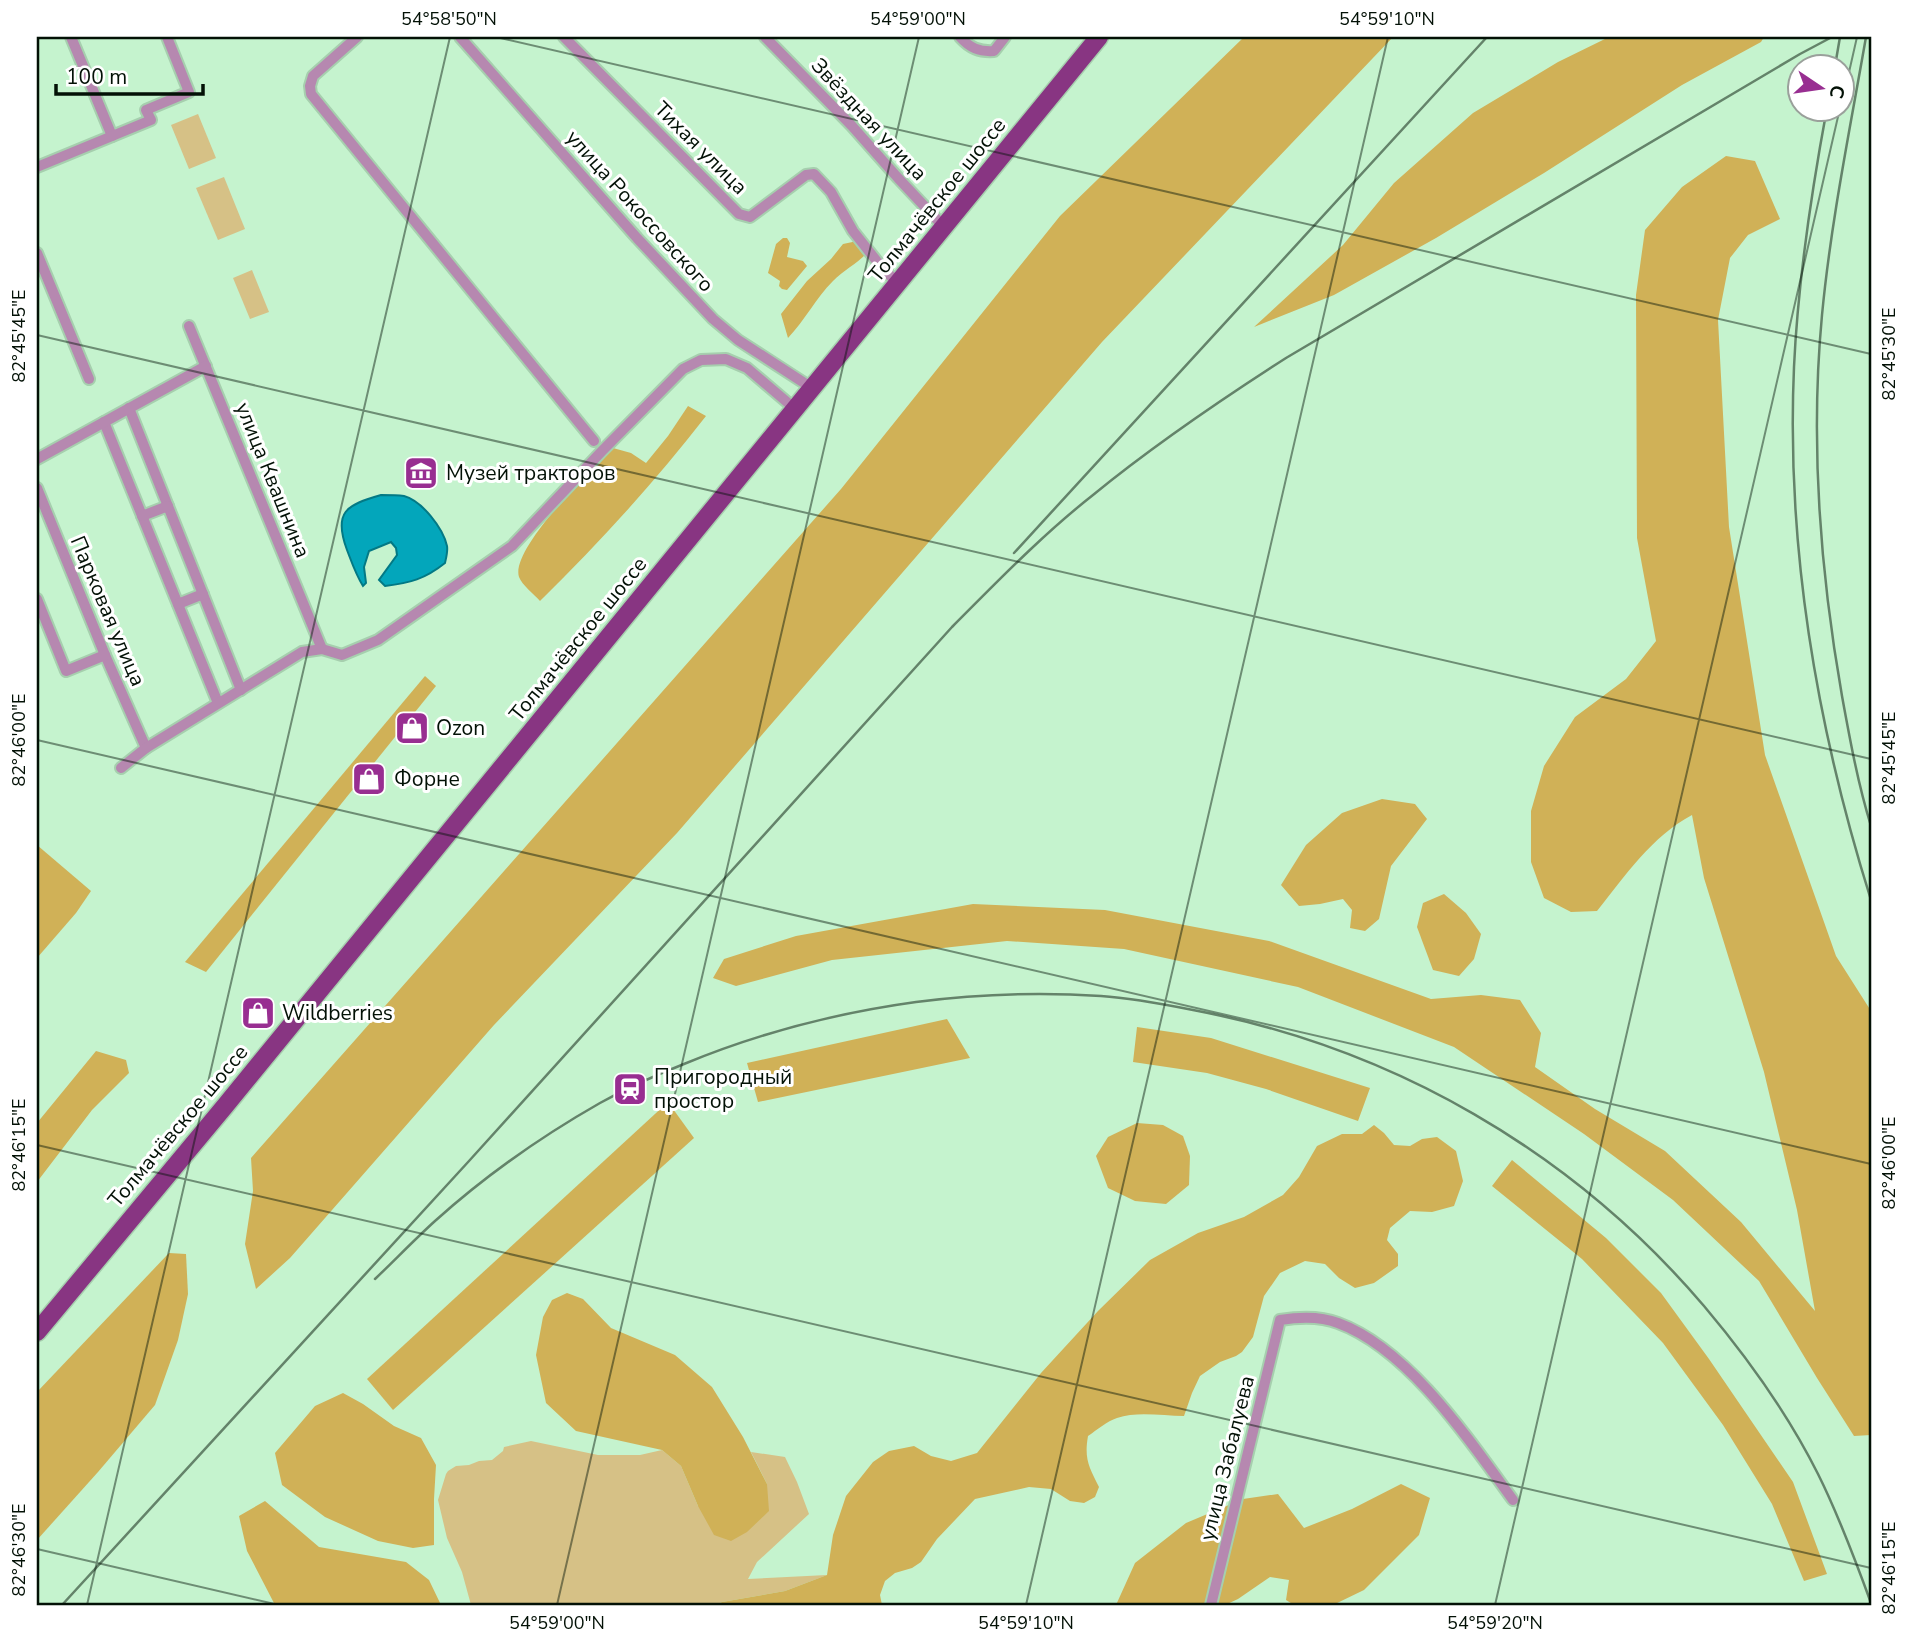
<svg xmlns="http://www.w3.org/2000/svg" width="1908" height="1642" font-family="'Nunito Sans',sans-serif">
	<rect width="100%" height="100%" fill="#c5f3ce"/>
	<g fill="#d6c186">
		<polygon points="198,114 216,158 189,169 171,125"/>
		<polygon points="224,177 245,229 218,240 196,188"/>
		<polygon points="252,270 269,312 250,319 233,278"/>
		<polygon points="531,1441 598,1455 640,1455 662,1450 681,1466 698,1506 767,1484 751,1452 785,1457 797,1482 809,1514 757,1562 748,1579 827,1575 785,1591 722,1602 716,1605 471,1605 462,1572 447,1538 438,1500 446,1474 448,1471 456,1466 469,1465 479,1461 492,1460 503,1451 504,1447"/>
	</g>
	<g fill="#d0b157">
		<polygon points="1244,37 1393,37 1102,342 677,833 494,1025 290,1258 256,1289 245,1244 253,1191 251,1158 841,489 1060,216"/>
		<polygon points="1609,37 1764,37 1761,42 1682,85 1544,173 1436,238 1334,295 1254,327 1343,245 1394,183 1473,113 1558,62"/>
		<path d="M1726,156L1755,161L1780,219L1748,235L1730,258L1718,320L1729,527L1765,755L1836,956L1871,1011V1435L1854,1436L1817,1378L1759,1281L1673,1200L1584,1134L1454,1047L1298,987L1124,949L1007,941L832,960L736,986L713,978L724,959L796,936L973,904L1105,910L1269,941L1431,999L1481,995L1520,1000L1541,1033L1535,1067L1595,1109L1665,1151L1741,1222L1815,1311L1797,1210L1764,1072L1704,878L1692,815C1652,836 1625,876 1597,911L1571,912L1544,898L1531,862V811L1544,766L1575,717L1626,679L1656,641L1637,538L1636,295L1645,230L1682,187Z"/>
		<polygon points="783,238 787,238 790,243 787,257 803,261 807,266 787,290 782,289 779,286 780,281 768,273 776,244"/>
		<path d="M862,240L868,252C858,263 844,270 833,281C816,298 805,320 788,338L781,314L807,281L831,259L843,244Z"/>
		<path d="M688,406L706,416C655,482 599,543 540,601C534,594 522,585 519,577C510,549 592,469 613,448L631,453L646,463L668,436Z"/>
		<polygon points="425,676 436,686 206,972 185,962"/>
		<polygon points="1382,799 1415,804 1427,819 1391,866 1379,919 1365,931 1350,928 1352,910 1343,899 1320,904 1299,906 1281,885 1306,845 1342,813"/>
		<polygon points="37,845 91,891 76,913 37,958"/>
		<polygon points="1444,894 1466,913 1481,934 1474,959 1459,976 1433,970 1417,927 1423,903"/>
		<polygon points="947,1019 970,1058 758,1102 747,1063"/>
		<polygon points="1137,1027 1211,1038 1370,1088 1358,1121 1266,1089 1207,1073 1133,1062"/>
		<polygon points="96,1051 126,1060 129,1073 92,1110 37,1182 37,1123"/>
		<polygon points="668,1102 694,1138 393,1410 367,1379"/>
		<polygon points="1137,1123 1163,1125 1183,1136 1190,1156 1189,1185 1166,1204 1135,1201 1108,1188 1096,1156 1108,1137"/>
		<path d="M1374,1125L1384,1133L1394,1145L1410,1146L1422,1139L1437,1137L1456,1151L1463,1181L1454,1206L1432,1212L1410,1211L1390,1228L1387,1240L1398,1254V1266L1374,1283L1355,1288L1339,1278L1325,1264L1305,1261L1280,1273L1264,1296L1253,1337L1242,1352L1236,1356L1220,1362L1200,1376L1192,1393L1184,1416C1163,1416 1137,1411 1117,1418C1107,1421 1097,1430 1088,1436C1084,1459 1089,1467 1099,1487L1095,1497L1084,1503L1070,1501L1051,1489L1029,1487L975,1499L937,1539L921,1562L912,1568L895,1573L885,1581L880,1595L882,1605H716L722,1602L785,1591L827,1575L833,1535L846,1496L873,1462L889,1451L914,1446L931,1456L951,1461L977,1453L1041,1373L1098,1311L1150,1260L1198,1233L1244,1217L1283,1195L1299,1177L1317,1146L1342,1134H1362Z"/>
		<polygon points="1512,1160 1606,1238 1661,1293 1709,1359 1793,1482 1827,1574 1804,1581 1772,1504 1723,1425 1663,1343 1582,1259 1492,1186"/>
		<polygon points="169,1253 186,1254 188,1294 178,1340 155,1405 98,1472 37,1540 37,1392"/>
		<polygon points="567,1293 583,1299 611,1328 675,1355 712,1387 743,1437 767,1484 769,1511 747,1532 731,1541 714,1535 698,1506 681,1466 662,1450 576,1431 546,1403 536,1355 543,1317 552,1300"/>
		<polygon points="343,1393 363,1404 394,1426 421,1438 436,1465 434,1499 434,1545 413,1548 378,1541 325,1517 282,1485 275,1453 315,1406"/>
		<polygon points="1401,1484 1430,1498 1419,1535 1364,1590 1333,1605 1294,1605 1286,1600 1289,1580 1270,1577 1238,1599 1225,1605 1116,1605 1135,1563 1186,1523 1243,1499 1278,1494 1304,1528 1352,1509"/>
		<polygon points="265,1501 319,1547 406,1562 429,1580 441,1605 275,1605 247,1551 239,1516"/>
	</g>
	<path fill="#03a6bb" stroke="#037985" stroke-width="2" d="M381,495C388,495 397,495 404,496C422,501 443,528 447,546C448,551 446,558 445,563C425,579 410,583 385,586L379,580L397,555L396,548L391,542L369,551L364,567L366,583L363,586C356,575 352,563 347,550C333,512 346,505 381,495Z"/>
	<g fill="none" stroke-linecap="round" stroke-linejoin="round">
		<g stroke="#a6cfae" stroke-width="14">
			<g id="minor">
				<polyline points="71,37 112,136"/>
				<polyline points="357,37 313,76 310,86 311,94 594,441"/>
				<polyline points="460,37 637,238 713,319 738,340 812,388"/>
				<polyline points="564,37 739,214 750,217 806,175 814,174 831,192 853,231 883,269 898,283"/>
				<polyline points="765,37 852,126 898,178 944,227"/>
				<path d="M960,37C970,48 979,52 994,51L1005,37"/>
				<polyline points="37,167 151,120 146,110 189,92 167,37"/>
				<polyline points="37,253 89,379"/>
				<polyline points="189,326 322,649"/>
				<polyline points="129,408 241,690"/>
				<polyline points="104,422 218,703"/>
				<polyline points="37,459 206,366"/>
				<polyline points="37,488 105,655 146,748"/>
				<polyline points="142,516 168,506"/>
				<polyline points="37,599 66,671 105,655"/>
				<polyline points="178,604 203,594"/>
				<polyline points="121,768 146,748 302,652 322,649 342,655 378,640 512,546 602,451 683,369 701,360 726,359 747,368 794,408"/>
				<path d="M1211,1605L1280,1320C1299,1317 1320,1316 1338,1323C1409,1349 1470,1441 1513,1500"/>
			</g>
		</g>
		<g stroke="#a6cfae" stroke-width="21">
			<polyline id="primary" points="37,1332 225,1106 1099,37"/>
		</g>
		<use href="#minor" stroke="#b688b0" stroke-width="10"/>
		<use href="#primary" stroke="#883582" stroke-width="18"/>
		<g stroke="#64836a" stroke-width="2.5">
			<path d="M1866,37C1850,129 1831,221 1822,315C1810,442 1820,571 1842,696C1850,740 1858,784 1871,826"/>
			<polyline points="1835,66 1840,37"/>
			<path d="M1827,108C1811,194 1798,280 1794,367C1786,548 1817,728 1871,900"/>
			<polyline points="1014,553 1487,37"/>
			<path d="M375,1279C395,1260 414,1240 435,1221C485,1176 542,1136 600,1103C627,1088 656,1075 684,1064C759,1033 836,1013 916,1002C978,994 1040,992 1101,996C1132,998 1163,1004 1193,1010C1393,1048 1572,1151 1704,1306C1747,1357 1788,1414 1818,1474C1839,1516 1855,1559 1871,1603"/>
			<path d="M62,1605L469,1161L952,627C997,582 1042,535 1093,495C1154,445 1219,401 1286,358L1800,54L1832,37"/>
		</g>
	</g>
	<path fill="none" stroke="#031106" stroke-width="2" stroke-opacity="0.45" d="M496,37L1871,354M1842,103L1857,37M37,335L1871,759M37,740L1871,1164M37,1145L1871,1568M37,1549L279,1605M87,1605L450,37M557,1605L919,37M1026,1605L1388,37M1495,1605L1840,108"/>
	<defs>
		<g id="museum-square" transform="scale(1.75)"><rect x="-9" y="-9" width="18" height="18" rx="4" fill="#982e91" stroke="#fff"/><path d="M0-6L6-3V-2H-6V-3ZM-5-1h2V3h-2ZM-1-1h2V3h-2ZM3-1h2V3H3ZM-6 4H6V6H-6Z" fill="#fff"/></g>
		<g id="shop-square" transform="scale(1.75)"><rect x="-9" y="-9" width="18" height="18" rx="4" fill="#982e91" stroke="#fff"/><path d="M-5-2.5h2.3a2.7 3.5 0 0 1 5.4 0H5L5.5 6h-11ZM-1.5-2.5h3a1.5 2.3 0 0 0-3 0Z" fill="#fff"/></g>
		<g id="station-square" transform="scale(1.75)"><rect x="-9" y="-9" width="18" height="18" rx="4" fill="#982e91" stroke="#fff"/><path d="M-3-6H3Q5-6 5-4V2Q5 4 3 4L4.5 6H3L1.5 4h-3L-3 6H-4.5L-3 4Q-5 4-5 2V-4Q-5-6-3-6ZM-3.5-4v3h7v-3ZM-3.5 1v1.5H-2V1ZM2 1v1.5H3.5V1Z" fill="#fff"/></g>
	</defs>
	<g fill-rule="evenodd">
		<use href="#museum-square" x="421" y="473"/>
		<use href="#shop-square" x="412" y="728"/>
		<use href="#shop-square" x="369" y="779"/>
		<use href="#shop-square" x="258" y="1013"/>
		<use href="#station-square" x="630" y="1089"/>
	</g>
	<g text-anchor="middle" dominant-baseline="central" stroke-width="6" stroke-linejoin="round" paint-order="stroke">
		<g font-size="21" fill="#031106" stroke="#fff">
			<text transform="translate(869 119) rotate(47)">Звёздная улица</text>
			<text transform="translate(701 148) rotate(45)">Тихая улица</text>
			<text transform="translate(937 200) rotate(-51)">Толмачёвское шоссе</text>
			<text transform="translate(640 211) rotate(48)">улица Рокоссовского</text>
			<text transform="translate(273 480) rotate(68)">улица Квашнина</text>
			<text transform="translate(108 611) rotate(67)">Парковая улица</text>
			<text transform="translate(578 639) rotate(-51)">Толмачёвское шоссе</text>
			<text transform="translate(178 1126) rotate(-50)">Толмачёвское шоссе</text>
			<text transform="translate(1227 1458) rotate(-76)">улица Забалуева</text>
		</g>
		<g font-size="21" fill="#031106" stroke="#fff" text-anchor="start">
			<text x="446" y="473">Музей тракторов</text>
			<text x="436" y="728">Ozon</text>
			<text x="394" y="779">Форне</text>
			<text x="282" y="1013">Wildberries</text>
			<text x="654" y="1077">Пригородный<tspan x="654" dy="24">простор</tspan></text>
		</g>
	</g>
	<rect width="1908" height="1642" fill="none" stroke="#ffffff" stroke-width="77"/>
	<g transform="translate(1821 88) rotate(103)"><circle r="33" fill="#ffffff" stroke="#9aa09b" stroke-width="2"/>
	<path d="M0-5L12 26L0 18L-12 26Z" fill="#982e91"/>
	<text y="-10" font-size="19" font-weight="bold" text-anchor="middle" fill="#031106">С</text>
	</g>
	<path d="M56 84v10h147v-10" fill="none" stroke="#031106" stroke-width="3.5"/>
	<text x="66" y="84" font-size="21" fill="#031106" stroke="#ffffff" stroke-width="5" paint-order="stroke">100 m</text>
	<rect x="38" y="38" width="1832" height="1566" fill="none" stroke="#031106" stroke-width="2.5"/>
	<g font-size="18" text-anchor="middle" fill="#031106">
		<text x="449" y="25">54°58'50"N</text>
		<text x="918" y="25">54°59'00"N</text>
		<text x="1387" y="25">54°59'10"N</text>
		<text transform="translate(19 336) rotate(-90)" y="6">82°45'45"E</text>
		<text transform="translate(1889 354) rotate(-90)" y="6">82°45'30"E</text>
		<text transform="translate(19 740) rotate(-90)" y="6">82°46'00"E</text>
		<text transform="translate(1889 758) rotate(-90)" y="6">82°45'45"E</text>
		<text transform="translate(19 1145) rotate(-90)" y="6">82°46'15"E</text>
		<text transform="translate(1889 1163) rotate(-90)" y="6">82°46'00"E</text>
		<text transform="translate(19 1550) rotate(-90)" y="6">82°46'30"E</text>
		<text transform="translate(1889 1568) rotate(-90)" y="6">82°46'15"E</text>
		<text x="557" y="1629">54°59'00"N</text>
		<text x="1026" y="1629">54°59'10"N</text>
		<text x="1495" y="1629">54°59'20"N</text>
	</g>
</svg>
